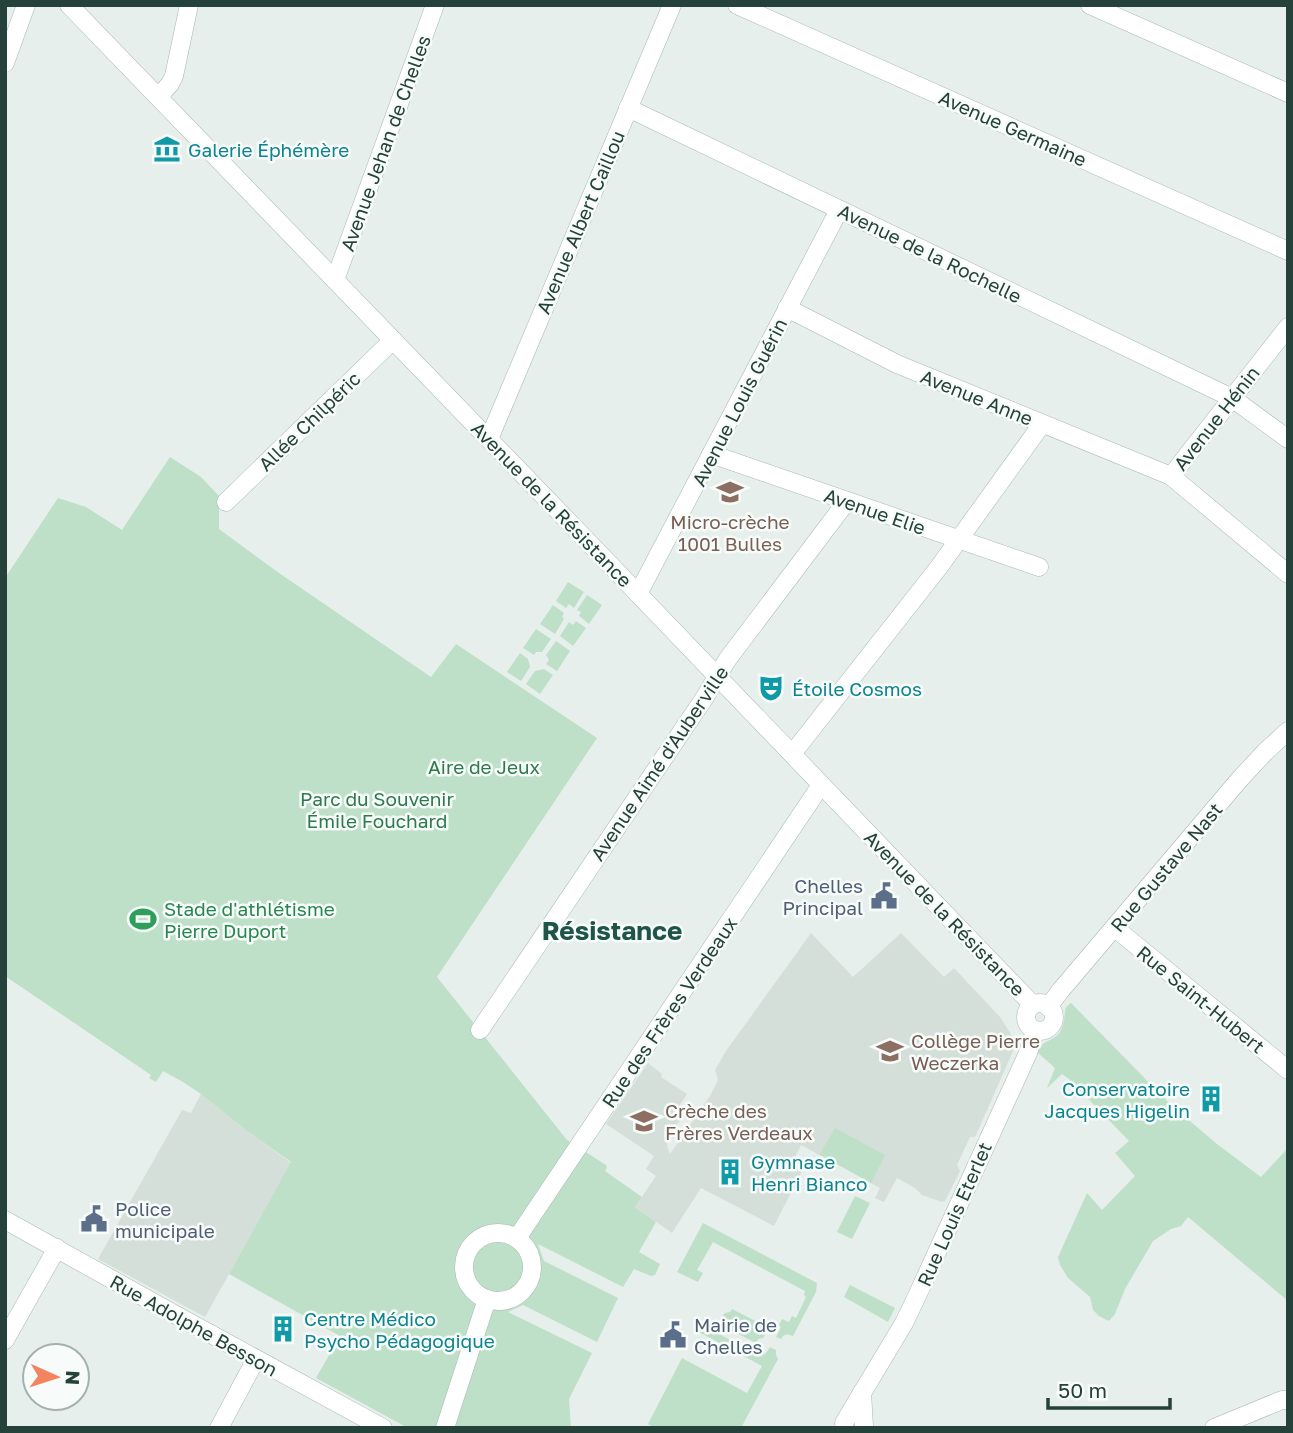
<svg xmlns="http://www.w3.org/2000/svg" width="1293" height="1433" font-family="'Golos Text',sans-serif">
	<rect width="100%" height="100%" fill="#e6efeb"/>
	<g fill="#d4dfda">
		<polygon points="811,933 853,977 901,933 944,977 954,968 1000,1017 1011,1034 1014,1049 976,1135 974,1137 970,1137 957,1165 960,1171 945,1201 942,1202 922,1195 915,1188 897,1178 884,1202 875,1198 880,1188 801,1145 792,1163 803,1169 774,1226 701,1188 672,1233 635,1207 656,1176 646,1169 654,1156 606,1124 648,1063 662,1074 661,1077 687,1094 675,1112 682,1117 668,1138 667,1146 670,1154 710,1096 718,1080 715,1070 726,1051"/>
		<polygon points="201,1094 247,1131 291,1163 205,1317 98,1259 182,1110 191,1113"/>
	</g>
	<g fill="#bfe0c8">
		<polygon points="170,457 201,477 219,496 219,529 279,573 431,677 456,644 597,738 437,977 567,1140 606,1165 607,1167 605,1171 642,1197 635,1207 656,1222 639,1252 660,1264 655,1275 651,1276 634,1269 623,1287 538,1244 544,1261 618,1298 597,1342 523,1305 508,1312 592,1353 569,1399 571,1428 408,1428 316,1378 340,1336 229,1274 291,1162 247,1131 201,1094 183,1082 163,1071 156,1082 149,1078 151,1075 5,976 5,578 58,498 86,507 122,530"/>
		<polygon points="568,582 584,592 574,608 569,604 566,608 556,601"/>
		<polygon points="587,595 602,605 589,624 579,616 581,612 577,610"/>
		<polygon points="553,605 564,613 562,617 564,619 555,634 540,624"/>
		<polygon points="576,621 586,628 573,646 560,636 569,622 573,625"/>
		<polygon points="536,629 551,639 542,652 536,652 534,655 523,648"/>
		<polygon points="556,641 570,651 557,671 546,664 549,660 546,655"/>
		<polygon points="520,653 528,659 530,667 521,681 507,672"/>
		<polygon points="544,669 553,675 540,694 526,684 535,671"/>
		<path d="M1071,1003L1171,1105L1217,1144L1261,1177L1288,1148V1301L1188,1217L1181,1226L1171,1229L1153,1241L1125,1289L1115,1314L1109,1321L1099,1316L1093,1310L1090,1297L1068,1278L1060,1265L1058,1257L1087,1193L1102,1210L1135,1176L1115,1153L1129,1141L1069,1079L1062,1074L1047,1088L1055,1068L1037,1052C1043,1039 1053,1042 1060,1032C1065,1024 1064,1015 1066,1007Z"/>
		<polygon points="835,1128 885,1155 871,1183 820,1154"/>
		<polygon points="855,1196 870,1203 852,1239 837,1232"/>
		<path d="M703,1223L817,1283L816,1292L793,1336C788,1334 784,1333 781,1339L776,1337L781,1327L779,1325L782,1319L789,1322L792,1316L796,1318L806,1297L804,1295L805,1291L803,1290L713,1242L697,1270L703,1273L698,1282L677,1272Z"/>
		<polygon points="850,1285 895,1308 888,1322 844,1297"/>
		<polygon points="732,1309 765,1326 763,1330 765,1335 763,1338 758,1339 756,1343 723,1326 726,1321 723,1315 725,1313 730,1312"/>
		<polygon points="700,1324 761,1356 766,1353 770,1347 776,1350 776,1355 778,1359 741,1428 655,1428 648,1424 682,1358 747,1393 762,1366 697,1331"/>
	</g>
	<g fill="none" stroke-linecap="round" stroke-linejoin="round">
		<g stroke="#a8b8b2" stroke-width="19">
			<g id="minor">
				<polyline points="69,5 595,549 1033,1005"/>
				<polyline points="737,5 1288,251"/>
				<polyline points="1090,5 1288,93"/>
				<polyline points="5,63 26,5"/>
				<polyline points="158,97 170,84 174,76 189,5"/>
				<polyline points="628,108 1232,398 1288,439"/>
				<polyline points="335,280 435,5"/>
				<polyline points="787,308 897,364 1171,476 1288,574"/>
				<polyline points="489,439 672,5"/>
				<polyline points="711,454 1039,567"/>
				<polyline points="1171,476 1288,327"/>
				<polyline points="226,502 393,340"/>
				<polyline points="638,594 839,210"/>
				<polyline points="792,754 939,567 1042,424"/>
				<polyline points="1115,928 1288,1070"/>
				<circle cx="1040" cy="1017" r="14"/>
				<polyline points="1048,1007 1061,990 1239,780 1265,752 1288,731"/>
				<polyline points="480,1030 705,697 727,660 847,501"/>
				<polyline points="5,1220 185,1320 383,1428"/>
				<circle cx="498" cy="1267" r="34"/>
				<polyline points="517,1238 821,785"/>
				<polyline points="5,1340 57,1248"/>
				<polyline points="862,1392 864,1426"/>
				<polyline points="844,1423 904,1323 917,1296 1028,1053 1035,1031"/>
				<polyline points="219,1428 256,1359"/>
				<polyline points="445,1428 487,1299"/>
				<polyline points="1214,1428 1282,1400 1288,1400"/>
			</g>
		</g>
		<use href="#minor" stroke="#fff" stroke-width="18"/>
	</g>
	<defs>
		<g id="museum-bare" transform="scale(2.1)"><path d="M0-6L6-3V-2H-6V-3ZM-5-1h2V3h-2ZM-1-1h2V3h-2ZM3-1h2V3H3ZM-6 4H6V6H-6Z" fill="#0f9aa8" stroke="#f7fbf9" stroke-width="2.5" paint-order="stroke"/></g>
		<g id="school-bare" transform="scale(2.1)"><path d="M0-5L7-2L0 1L-7-2ZM-4 1L0 2.5L4 1V4Q0 6-4 4Z" fill="#8d6e63" stroke="#f7fbf9" stroke-width="2.5" paint-order="stroke"/></g>
		<g id="theatre-bare" transform="scale(2.1)"><path d="M-5-5.5Q0-4 5-5.5V0Q5 5 0 6Q-5 5-5 0ZM-3.3-2.5H-1v1.5H-3.3ZM1-2.5H3.3v1.5H1ZM-2.8 1Q0 5.5 2.8 1Z" fill="#0f9aa8" stroke="#f7fbf9" stroke-width="2.5" paint-order="stroke"/></g>
		<g id="civic-bare" transform="scale(2.1)"><path d="M-.6-6.5H3V-4.5H.6V-3L4-1V1h2V6H-6V1h2V-1L-.6-3ZM-1.2 2.5V6h2.4V2.5Z" fill="#5c6f8a" stroke="#f7fbf9" stroke-width="2.5" paint-order="stroke"/></g>
		<g id="stadium-bare" transform="scale(2.1)"><path d="M0-5a6.5 5 0 1 0 0 10a6.5 5 0 1 0 0-10ZM-3.5-1.8h7v3.6h-7Z" fill="#2e9e5b" stroke="#f7fbf9" stroke-width="2.5" paint-order="stroke"/></g>
		<g id="building-bare" transform="scale(2.1)"><path d="M-4-6H4V6H1V3H-1V6H-4ZM-2.5-4.3h1.7v1.8h-1.7ZM.8-4.3h1.7v1.8H.8ZM-2.5-1h1.7V.8h-1.7ZM.8-1h1.7V.8H.8Z" fill="#0f9aa8" stroke="#f7fbf9" stroke-width="2.5" paint-order="stroke"/></g>
	</defs>
	<g fill-rule="evenodd">
		<use href="#museum-bare" x="167" y="149"/>
		<use href="#school-bare" x="730" y="492"/>
		<use href="#theatre-bare" x="771" y="688"/>
		<use href="#civic-bare" x="884" y="896"/>
		<use href="#stadium-bare" x="143" y="919"/>
		<use href="#school-bare" x="890" y="1051"/>
		<use href="#building-bare" x="1211" y="1099"/>
		<use href="#school-bare" x="644" y="1121"/>
		<use href="#building-bare" x="730" y="1172"/>
		<use href="#civic-bare" x="94" y="1219"/>
		<use href="#building-bare" x="283" y="1329"/>
		<use href="#civic-bare" x="673" y="1335"/>
	</g>
	<g text-anchor="middle" dominant-baseline="central" stroke-width="5" stroke-linejoin="round" paint-order="stroke">
		<g font-size="19" fill="#24423a" stroke="#f7fbf9">
			<text transform="translate(1013 128) rotate(24)">Avenue Germaine</text>
			<text transform="translate(385 143) rotate(-70)">Avenue Jehan de Chelles</text>
			<text transform="translate(580 222) rotate(-67)">Avenue Albert Caillou</text>
			<text transform="translate(930 253) rotate(26)">Avenue de la Rochelle</text>
			<text transform="translate(977 397) rotate(22)">Avenue Anne</text>
			<text transform="translate(739 402) rotate(-63)">Avenue Louis Guérin</text>
			<text transform="translate(1216 418) rotate(-52)">Avenue Hénin</text>
			<text transform="translate(309 421) rotate(-44)">Allée Chilpéric</text>
			<text transform="translate(552 504) rotate(46)">Avenue de la Résistance</text>
			<text transform="translate(875 511) rotate(19)">Avenue Elie</text>
			<text transform="translate(659 763) rotate(-56)">Avenue Aimé d'Auberville</text>
			<text transform="translate(1166 867) rotate(-50)">Rue Gustave Nast</text>
			<text transform="translate(945 913) rotate(46)">Avenue de la Résistance</text>
			<text transform="translate(1201 999) rotate(39)">Rue Saint-Hubert</text>
			<text transform="translate(669 1012) rotate(-56)">Rue des Frères Verdeaux</text>
			<text transform="translate(954 1214) rotate(-66)">Rue Louis Eterlet</text>
			<text transform="translate(194 1325) rotate(29)">Rue Adolphe Besson</text>
		</g>
		<g font-size="19" fill="#0d838f" stroke="#f7fbf9" text-anchor="start">
			<text x="188" y="149">Galerie Éphémère</text>
			<text x="792" y="688">Étoile Cosmos</text>
			<text x="1190" y="1088" text-anchor="end">Conservatoire<tspan x="1190" dy="22">Jacques Higelin</tspan></text>
			<text x="751" y="1161">Gymnase<tspan x="751" dy="22">Henri Bianco</tspan></text>
			<text x="304" y="1318">Centre Médico<tspan x="304" dy="22">Psycho Pédagogique</tspan></text>
		</g>
		<g font-size="19" fill="#785e54" stroke="#f7fbf9" text-anchor="start">
			<text x="730" y="521" text-anchor="middle">Micro-crèche<tspan x="730" dy="22">1001 Bulles</tspan></text>
			<text x="911" y="1040">Collège Pierre<tspan x="911" dy="22">Weczerka</tspan></text>
			<text x="665" y="1110">Crèche des<tspan x="665" dy="22">Frères Verdeaux</tspan></text>
		</g>
		<g font-size="19" fill="#2d7a4b" stroke="#f7fbf9">
			<text x="484" y="766">Aire de Jeux</text>
			<text x="377" y="798">Parc du Souvenir<tspan x="377" dy="22">Émile Fouchard</tspan></text>
		</g>
		<g font-size="19" fill="#4e5e75" stroke="#f7fbf9" text-anchor="start">
			<text x="863" y="885" text-anchor="end">Chelles<tspan x="863" dy="22">Principal</tspan></text>
			<text x="115" y="1208">Police<tspan x="115" dy="22">municipale</tspan></text>
			<text x="694" y="1324">Mairie de<tspan x="694" dy="22">Chelles</tspan></text>
		</g>
		<g font-size="19" fill="#27864d" stroke="#f7fbf9" text-anchor="start">
			<text x="164" y="908">Stade d'athlétisme<tspan x="164" dy="22">Pierre Duport</tspan></text>
		</g>
		<g font-size="26" font-weight="bold" fill="#1f5548" stroke="#f7fbf9">
			<text x="612" y="930">Résistance</text>
		</g>
	</g>
	<rect width="1293" height="1433" fill="none" stroke="#24423a" stroke-width="14"/>
	<g transform="translate(56 1377) rotate(93)"><circle r="33" fill="#f7fbf9" stroke="#a3b1ad" stroke-width="2"/>
	<path d="M0-5L12 26L0 18L-12 26Z" fill="#f4845f"/>
	<text y="-10" font-size="19" font-weight="bold" text-anchor="middle" fill="#24423a">N</text>
	</g>
	<path d="M1048 1398v10h122v-10" fill="none" stroke="#24423a" stroke-width="3.5"/>
	<text x="1058" y="1398" font-size="21" fill="#24423a" stroke="#f7fbf9" stroke-width="5" paint-order="stroke">50 m</text>
</svg>
